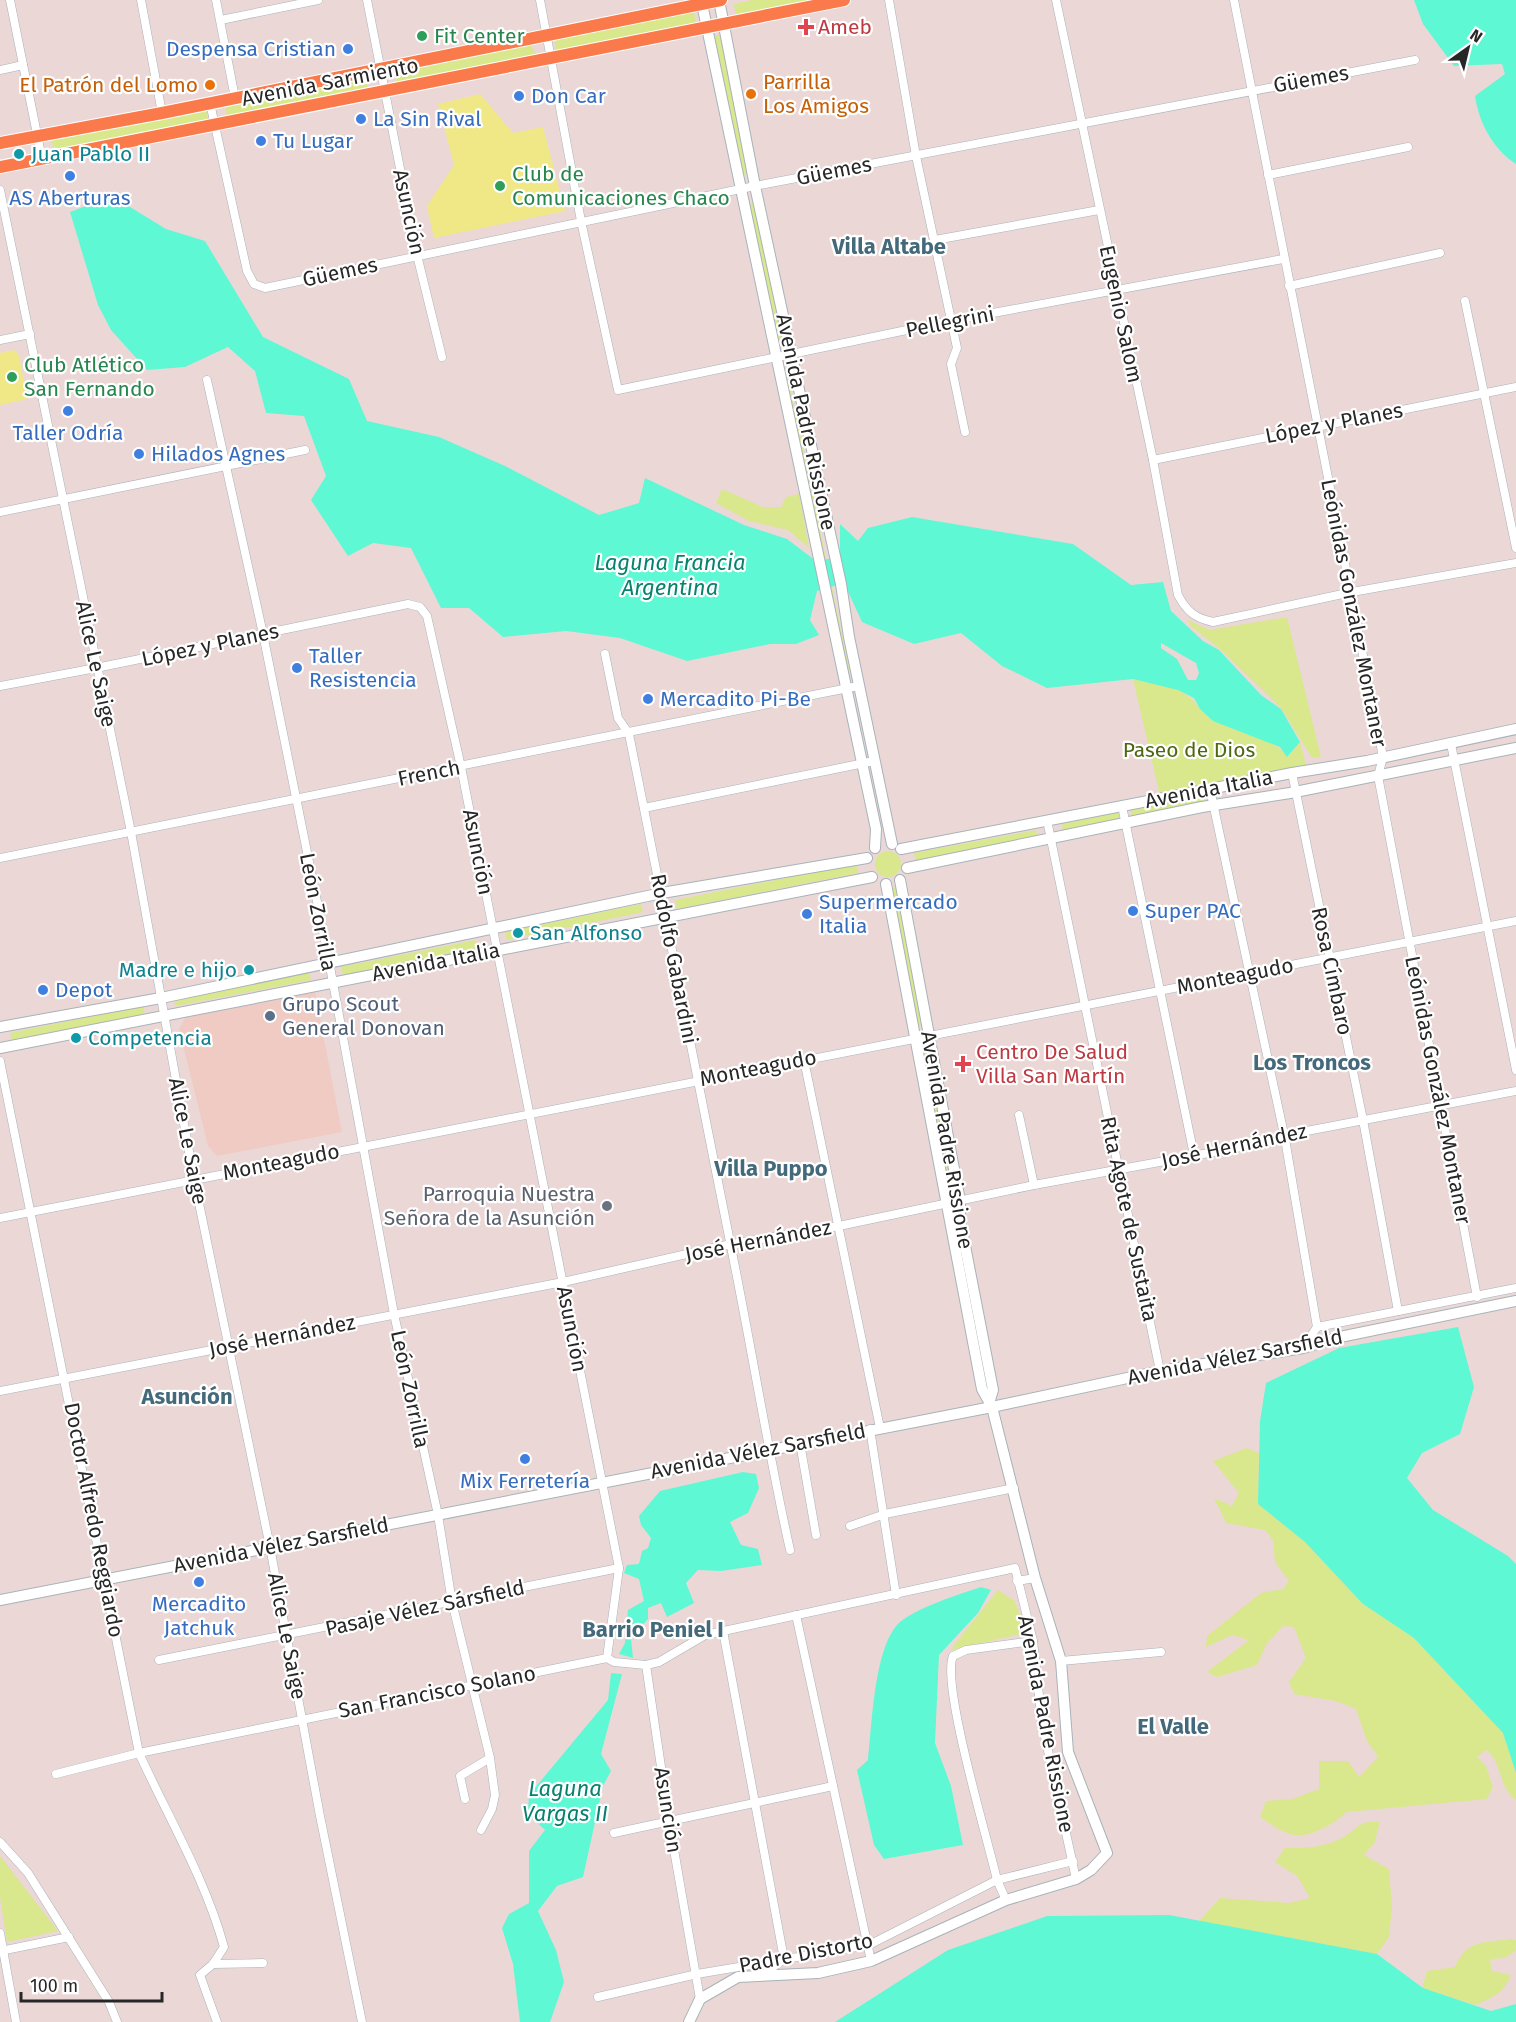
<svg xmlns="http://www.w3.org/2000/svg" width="1516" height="2022" font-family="'Fira Sans',sans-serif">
	<rect width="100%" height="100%" fill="#ebd8d6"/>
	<polygon fill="#efcbc3" points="315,992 342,1132 217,1156 208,1146 179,1029 186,1016"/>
	<g fill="#d9e78d">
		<polygon points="752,0 820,0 736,17 734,4"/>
		<polygon points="694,11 696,24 556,50 554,38"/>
		<polygon points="721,34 749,174 741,175 713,36"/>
		<polygon points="530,44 536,54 533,57 397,83 395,76 398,73"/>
		<polygon points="366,77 368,91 227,117 225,103"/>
		<polygon points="206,109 208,121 54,151 51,139"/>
		<polygon points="755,203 782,343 775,344 747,204"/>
		<polygon points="785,377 788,377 850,673 848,673"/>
		<polygon points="722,489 763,507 781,507 786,497 799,494 809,548 788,530 749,521 716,503"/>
		<polygon points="1287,617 1321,757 1312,758 1281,708 1220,649 1192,627 1186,619 1209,630"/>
		<path d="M1133,679C1147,682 1165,684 1178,690C1197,699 1197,710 1213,720C1236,734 1271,734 1288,757L1300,742L1306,765L1160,796Z"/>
		<polygon points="1202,796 1204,803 1132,816 1131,810"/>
		<polygon points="1119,812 1120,819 1063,831 1062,824"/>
		<polygon points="1036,830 1037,835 916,863 914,853"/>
		<circle cx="888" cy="864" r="13"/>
		<polygon points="856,864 858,873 677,909 675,900"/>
		<polygon points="896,887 921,1025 918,1026 893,888"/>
		<polygon points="641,904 643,912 507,940 505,932"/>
		<polygon points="475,940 477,948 343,975 341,967"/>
		<polygon points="309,972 311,980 175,1006 174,998"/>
		<polygon points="143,1006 145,1014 12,1041 10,1033"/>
		<polygon points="927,1046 952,1184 947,1184 920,1047"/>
		<path d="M1247,1448L1259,1453L1258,1504L1305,1542L1363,1604L1414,1638L1503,1733L1516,1773V1800C1498,1788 1503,1762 1486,1750L1477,1757L1486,1766L1493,1787L1487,1799L1347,1812C1333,1824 1309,1840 1290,1834C1279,1831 1269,1823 1260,1817L1266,1801L1292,1799L1319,1789V1761H1348L1359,1777L1378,1757L1367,1741L1356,1709L1336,1701L1294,1694L1289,1682L1306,1658L1294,1627L1283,1626L1267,1643L1257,1665L1217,1677L1207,1672L1249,1640L1232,1635L1206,1647L1207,1636L1261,1593L1283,1589L1289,1581L1275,1562L1273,1540L1265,1530L1226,1523L1214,1498L1232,1506L1239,1493L1213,1461Z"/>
		<polygon points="998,1590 1015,1601 1026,1633 950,1650"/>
		<path d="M1380,1821L1375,1842L1364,1855L1389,1869L1392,1907L1389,1937L1377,1954L1199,1921L1220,1898L1289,1903L1310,1898L1297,1876L1275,1862L1285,1848C1306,1848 1323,1848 1342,1838C1362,1827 1352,1823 1380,1821Z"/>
		<polygon points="0,1856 58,1931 7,1942 0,1897"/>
		<path d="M1511,1939L1516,1940V1950L1507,1957L1490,1960L1492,1971L1511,1975C1504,1993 1492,1998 1475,2005L1422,1988L1427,1971L1455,1967C1467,1939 1484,1943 1511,1939Z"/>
	</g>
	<g fill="#f0e887">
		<polygon points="480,94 513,133 543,127 565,211 434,238 427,206 454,165 438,104"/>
		<polygon points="14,350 19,355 27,399 0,405 0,353"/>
	</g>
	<g fill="#5ef8d4" fill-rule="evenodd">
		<path d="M1414,0H1516V164C1493,149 1479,123 1475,96L1505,74L1502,64L1454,66L1423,24Z"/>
		<path d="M112,196L166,229L205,241L263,337L349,379L367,421L439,437L505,466L599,515L639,503L645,478L744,525L787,539L816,561L840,557V524L858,541L868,528L912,517L1073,544L1131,585L1163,582L1171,611L1203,641L1219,650L1261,695L1281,709L1300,742L1287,757L1280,747L1213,721L1200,709L1194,698L1178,690L1133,679L1047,688L1002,666L961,633L914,644L862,622L845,585L841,584L817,591L810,620L819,635L796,644H770L687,661L620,638L566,631L503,637L469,608H441L411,548L373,543L348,556L311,500L326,476L304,416L266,413L255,371L228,347L185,367L147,370L111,330L98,305L70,212ZM1161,643L1196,663L1199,673L1196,680H1188L1177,659L1161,648Z"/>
		<polygon points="1458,1327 1474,1387 1460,1434 1422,1453 1407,1478 1433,1510 1508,1556 1516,1564 1516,1773 1503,1733 1414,1638 1363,1604 1305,1542 1258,1504 1260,1421 1266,1383 1339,1348"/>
		<polygon points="743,1472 756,1474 759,1488 748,1513 730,1522 741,1545 758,1549 762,1565 721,1571 698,1570 686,1583 694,1603 667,1617 661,1603 648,1608 648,1619 631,1638 633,1658 619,1654 625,1643 628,1610 644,1601 639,1579 624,1573 627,1565 639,1564 642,1551 648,1548 651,1538 641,1525 639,1516 660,1491"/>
		<path d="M981,1587L991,1590L978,1613L939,1655L935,1743L951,1786L963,1845L884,1859L874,1845L857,1770L868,1760C872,1726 874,1645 900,1622C917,1608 959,1594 981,1587Z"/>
		<polygon points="611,1673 622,1674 601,1754 611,1771 603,1786 583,1877 557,1886 538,1911 556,1950 564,1982 550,2022 520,2022 513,1964 502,1928 509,1914 529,1903 529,1851 545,1830 528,1814 529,1795 608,1700"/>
		<polygon points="1169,1915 1377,1954 1423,1988 1491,2011 1516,2004 1516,2022 835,2022 948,1950 1047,1916"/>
	</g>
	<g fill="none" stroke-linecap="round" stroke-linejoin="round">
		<g stroke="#a7b3b9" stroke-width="9">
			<g id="minor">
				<polyline points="10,0 42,159"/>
				<polyline points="141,0 162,113"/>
				<polyline points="216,0 235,98"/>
				<polyline points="367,0 417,255 442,357"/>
				<polyline points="540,0 581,221 618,390 950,321 1283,259"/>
				<polyline points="889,0 916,156 957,348 951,364 965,432"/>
				<path d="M1056,0L1153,460L1178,595C1187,612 1195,618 1213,622L1352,592L1516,563"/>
				<polyline points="1234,0 1383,757 1378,776 1477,1297"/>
				<polyline points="221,20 318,0"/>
				<polyline points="0,70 23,65"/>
				<polyline points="210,103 247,271 254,284 265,288 755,186 1415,60"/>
				<polyline points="1268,175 1408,147"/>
				<polyline points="0,190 131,832 194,1179 270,1547 320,1816 362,2022"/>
				<polyline points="935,240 1099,210"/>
				<polyline points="1289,286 1440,253"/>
				<polyline points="1465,301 1516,548"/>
				<polyline points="0,340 30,334"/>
				<polyline points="207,380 263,634 329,961 394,1314 438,1515 452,1602 490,1758 495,1795 492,1809 481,1830"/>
				<polyline points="1153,460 1516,387"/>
				<polyline points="0,512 305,450"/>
				<path d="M605,654L618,718L629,734C663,903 696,1072 730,1242C751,1344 767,1447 790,1550"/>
				<polyline points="0,686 96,668 408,604 420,607 427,616 461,767 619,1568 607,1658"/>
				<polyline points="1451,744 1516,1070"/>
				<polyline points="1292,773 1363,1120 1398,1311"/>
				<polyline points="1210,789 1285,1139 1317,1327 1303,1348"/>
				<polyline points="1122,806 1194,1155"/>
				<polyline points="644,808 874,761"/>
				<polyline points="1047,820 1160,1371"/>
				<polyline points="0,858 858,686"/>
				<polyline points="804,1060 880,1428"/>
				<path d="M0,1061L139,1753C168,1817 205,1878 224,1947L213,1964L200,1975L217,2022"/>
				<polyline points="1019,1115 1034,1185"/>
				<polyline points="0,1218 1516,921"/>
				<polyline points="1317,1327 1516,1288"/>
				<polyline points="0,1391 563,1282 731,1244 839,1226 1034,1185 1285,1139 1291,1134 1516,1091"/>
				<polyline points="870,1429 896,1595"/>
				<polyline points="800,1443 816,1535"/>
				<polyline points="850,1526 885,1514 1014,1488"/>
				<polyline points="1017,1581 1035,1578"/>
				<polyline points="796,1615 871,1961"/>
				<polyline points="723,1631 784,1959 764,1974"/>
				<polyline points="607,1658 614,1662 646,1665 659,1662 705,1635 1015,1568 1033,1641 1042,1723 1076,1879"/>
				<polyline points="159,1660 619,1568"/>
				<polyline points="1061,1661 1161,1652"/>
				<polyline points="646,1665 669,1821 700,1999"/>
				<polyline points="56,1774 139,1753 607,1658"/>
				<polyline points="465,1799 460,1776 490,1758"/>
				<polyline points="614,1833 833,1786"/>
				<polyline points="0,1842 28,1873 109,2002 117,2022"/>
				<path d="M1006,1900L997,1880C988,1840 941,1685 953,1656L966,1650L1033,1641"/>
				<polyline points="0,1933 16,2022"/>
				<polyline points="0,1951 69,1937"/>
				<polyline points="213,1964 263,1963"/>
				<polyline points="598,1997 697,1974 869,1945 997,1880 1073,1861"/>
			</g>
		</g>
		<g stroke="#a7b3b9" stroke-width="12">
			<g id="tertiary">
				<polyline points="0,1600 992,1407 1160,1371 1303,1348 1340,1337 1516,1301"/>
				<polyline points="689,2022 700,1999 738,1977 818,1973 871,1961 1006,1900 1076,1879 1091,1870 1107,1853 1068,1752 1061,1661 1035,1578 992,1407"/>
			</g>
		</g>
		<g stroke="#a7b3b9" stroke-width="12">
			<g id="secondary">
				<polyline points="719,0 755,186 841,584 849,637 892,844"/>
				<polyline points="702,4 876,829 875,848"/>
				<polyline points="901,849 1292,773 1367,761 1516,729"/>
				<polyline points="907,868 1202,807 1290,793 1516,748"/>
				<polyline points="900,880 960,1201 960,1220 993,1390 990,1400"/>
				<polyline points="886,884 982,1389 992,1407"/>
				<polyline points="0,1027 161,998 662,893 867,858"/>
				<polyline points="0,1048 872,877"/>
			</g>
		</g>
		<g stroke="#fff" stroke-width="14">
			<g id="primary">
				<polyline points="0,143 162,113 721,0"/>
				<polyline points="0,167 844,0"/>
			</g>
		</g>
		<use href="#minor" stroke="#fff" stroke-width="8"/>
		<use href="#tertiary" stroke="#fff" stroke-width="10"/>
		<use href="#secondary" stroke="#fff" stroke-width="10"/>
		<use href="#primary" stroke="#fb7a4b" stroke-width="12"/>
	</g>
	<g fill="#e0444e" stroke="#fff" stroke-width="2">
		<path d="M803 18h6v6h6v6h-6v6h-6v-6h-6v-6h6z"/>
		<path d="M960 1055h6v6h6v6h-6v6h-6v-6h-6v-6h6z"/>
	</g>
	<g fill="#2e9e5b" stroke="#fff" stroke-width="2">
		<circle cx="422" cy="36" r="6"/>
		<circle cx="500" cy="186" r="6"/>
		<circle cx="12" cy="377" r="6"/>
	</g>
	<g fill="#3f7fe0" stroke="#fff" stroke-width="2">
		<circle cx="348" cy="49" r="6"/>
		<circle cx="519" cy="96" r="6"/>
		<circle cx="361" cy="119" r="6"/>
		<circle cx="261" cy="141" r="6"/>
		<circle cx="70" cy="176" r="6"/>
		<circle cx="68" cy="411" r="6"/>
		<circle cx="139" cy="454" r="6"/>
		<circle cx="297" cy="668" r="6"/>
		<circle cx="648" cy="699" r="6"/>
		<circle cx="1133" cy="911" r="6"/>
		<circle cx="807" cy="914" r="6"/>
		<circle cx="43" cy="990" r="6"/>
		<circle cx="525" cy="1459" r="6"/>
		<circle cx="199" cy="1582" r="6"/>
	</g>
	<g fill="#e8710a" stroke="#fff" stroke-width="2">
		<circle cx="210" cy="85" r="6"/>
		<circle cx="751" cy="94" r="6"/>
	</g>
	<g fill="#0f9aa8" stroke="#fff" stroke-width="2">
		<circle cx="19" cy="154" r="6"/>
		<circle cx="518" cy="933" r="6"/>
		<circle cx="249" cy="970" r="6"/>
		<circle cx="76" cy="1038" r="6"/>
	</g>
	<circle fill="#5c6f8a" stroke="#fff" stroke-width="2" cx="270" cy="1016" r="6"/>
	<circle fill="#6b7280" stroke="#fff" stroke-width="2" cx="607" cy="1206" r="6"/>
	<g text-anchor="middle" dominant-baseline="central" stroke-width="4.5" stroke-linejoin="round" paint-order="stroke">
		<g font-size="21" fill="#be3a42" stroke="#fff" text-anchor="start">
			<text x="818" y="27">Ameb</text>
			<text x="976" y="1052">Centro De Salud<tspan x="976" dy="24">Villa San Martín</tspan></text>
		</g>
		<g font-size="21" fill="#27864d" stroke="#fff" text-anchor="start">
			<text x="434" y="36">Fit Center</text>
			<text x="512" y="174">Club de<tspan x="512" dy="24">Comunicaciones Chaco</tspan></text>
			<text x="24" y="365">Club Atlético<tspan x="24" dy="24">San Fernando</tspan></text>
		</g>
		<g font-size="21" fill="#366cbe" stroke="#fff" text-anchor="start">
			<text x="336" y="49" text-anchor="end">Despensa Cristian</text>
			<text x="531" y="96">Don Car</text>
			<text x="373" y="119">La Sin Rival</text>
			<text x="273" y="141">Tu Lugar</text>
			<text x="70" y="198" text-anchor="middle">AS Aberturas</text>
			<text x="68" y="433" text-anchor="middle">Taller Odría</text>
			<text x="151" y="454">Hilados Agnes</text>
			<text x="309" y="656">Taller<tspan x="309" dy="24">Resistencia</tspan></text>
			<text x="660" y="699">Mercadito Pi-Be</text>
			<text x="819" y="902">Supermercado<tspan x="819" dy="24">Italia</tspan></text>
			<text x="1145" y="911">Super PAC</text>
			<text x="55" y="990">Depot</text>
			<text x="525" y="1481" text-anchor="middle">Mix Ferretería</text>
			<text x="199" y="1604" text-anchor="middle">Mercadito<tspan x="199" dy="24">Jatchuk</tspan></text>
		</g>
		<g font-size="21" fill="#272727" stroke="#fff">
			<text transform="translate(1311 79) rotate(-10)">Güemes</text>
			<text transform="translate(330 82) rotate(-11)">Avenida Sarmiento</text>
			<text transform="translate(834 171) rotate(-11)">Güemes</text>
			<text transform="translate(409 212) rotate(78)">Asunción</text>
			<text transform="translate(340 272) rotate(-12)">Güemes</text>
			<text transform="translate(1121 314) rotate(78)">Eugenio Salom</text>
			<text transform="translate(950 322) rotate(-11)">Pellegrini</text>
			<text transform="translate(806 422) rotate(78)">Avenida Padre Rissione</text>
			<text transform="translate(1334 423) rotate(-11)">López y Planes</text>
			<text transform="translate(1354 613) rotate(79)">Leónidas González Montaner</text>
			<text transform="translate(210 645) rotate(-12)">López y Planes</text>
			<text transform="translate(96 664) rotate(78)">Alice Le Saige</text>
			<text transform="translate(429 773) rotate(-11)">French</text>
			<text transform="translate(1209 789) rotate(-11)">Avenida Italia</text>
			<text transform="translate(478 852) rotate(79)">Asunción</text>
			<text transform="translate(318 912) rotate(79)">León Zorrilla</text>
			<text transform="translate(674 959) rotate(79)">Rodolfo Gabardini</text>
			<text transform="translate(436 962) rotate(-11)">Avenida Italia</text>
			<text transform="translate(1332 971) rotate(78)">Rosa Címbaro</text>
			<text transform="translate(1235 976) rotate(-11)">Monteagudo</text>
			<text transform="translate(758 1068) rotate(-11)">Monteagudo</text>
			<text transform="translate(1438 1090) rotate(79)">Leónidas González Montaner</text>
			<text transform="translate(947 1140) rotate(80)">Avenida Padre Rissione</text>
			<text transform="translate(188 1141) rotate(79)">Alice Le Saige</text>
			<text transform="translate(1234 1146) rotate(-12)">José Hernández</text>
			<text transform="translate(281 1162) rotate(-11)">Monteagudo</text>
			<text transform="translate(1129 1219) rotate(78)">Rita Agote de Sustaita</text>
			<text transform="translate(758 1241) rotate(-11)">José Hernández</text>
			<text transform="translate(572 1329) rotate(79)">Asunción</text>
			<text transform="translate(282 1336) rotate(-11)">José Hernández</text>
			<text transform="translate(1235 1357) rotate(-11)">Avenida Vélez Sarsfield</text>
			<text transform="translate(410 1389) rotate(78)">León Zorrilla</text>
			<text transform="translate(758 1451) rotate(-11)">Avenida Vélez Sarsfield</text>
			<text transform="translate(94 1520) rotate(79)">Doctor Alfredo Reggiardo</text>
			<text transform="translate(281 1545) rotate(-11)">Avenida Vélez Sarsfield</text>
			<text transform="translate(425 1608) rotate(-12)">Pasaje Vélez Sársfield</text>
			<text transform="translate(287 1636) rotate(79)">Alice Le Saige</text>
			<text transform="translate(437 1692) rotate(-11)">San Francisco Solano</text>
			<text transform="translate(1046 1724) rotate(79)">Avenida Padre Rissione</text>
			<text transform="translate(668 1810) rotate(81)">Asunción</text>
			<text transform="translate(806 1953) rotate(-11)">Padre Distorto</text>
		</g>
		<g font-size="21" fill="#c56008" stroke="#fff" text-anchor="start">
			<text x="763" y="82">Parrilla<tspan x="763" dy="24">Los Amigos</tspan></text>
			<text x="198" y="85" text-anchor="end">El Patrón del Lomo</text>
		</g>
		<g font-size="21" fill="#0d838f" stroke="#fff" text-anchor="start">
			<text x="31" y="154">Juan Pablo II</text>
			<text x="530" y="933">San Alfonso</text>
			<text x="237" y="970" text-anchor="end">Madre e hijo</text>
			<text x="88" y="1038">Competencia</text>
		</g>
		<g font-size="21" fill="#4e6713" stroke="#fff">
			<text x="1189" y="750">Paseo de Dios</text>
		</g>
		<g font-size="21" fill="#4e5e75" stroke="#fff" text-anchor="start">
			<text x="282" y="1004">Grupo Scout<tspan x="282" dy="24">General Donovan</tspan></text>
		</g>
		<g font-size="21" fill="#5b616d" stroke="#fff" text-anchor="end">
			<text x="595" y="1194">Parroquia Nuestra<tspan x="595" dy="24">Señora de la Asunción</tspan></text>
		</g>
		<g font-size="22" font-weight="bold" fill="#44697a" stroke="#fff">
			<text x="889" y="246">Villa Altabe</text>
			<text x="1312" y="1062">Los Troncos</text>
			<text x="771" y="1168">Villa Puppo</text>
			<text x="187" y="1396">Asunción</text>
			<text x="653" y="1629">Barrio Peniel I</text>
			<text x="1173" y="1726">El Valle</text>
		</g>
		<g font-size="22" font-style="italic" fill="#06826f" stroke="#fff">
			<text x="670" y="562">Laguna Francia<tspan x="670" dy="25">Argentina</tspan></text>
			<text x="565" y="1788">Laguna<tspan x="565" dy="25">Vargas II</tspan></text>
		</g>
	</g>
	<g transform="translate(1468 48) rotate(34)" stroke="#ffffff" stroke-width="4.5" paint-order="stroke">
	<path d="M0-4.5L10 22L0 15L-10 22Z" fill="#272727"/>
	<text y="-9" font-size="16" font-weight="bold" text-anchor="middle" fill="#272727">N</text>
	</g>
	<path d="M21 1992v9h141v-9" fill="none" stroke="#272727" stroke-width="3"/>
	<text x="30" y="1992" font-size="18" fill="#272727" stroke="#ffffff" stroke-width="4.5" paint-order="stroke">100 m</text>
</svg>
